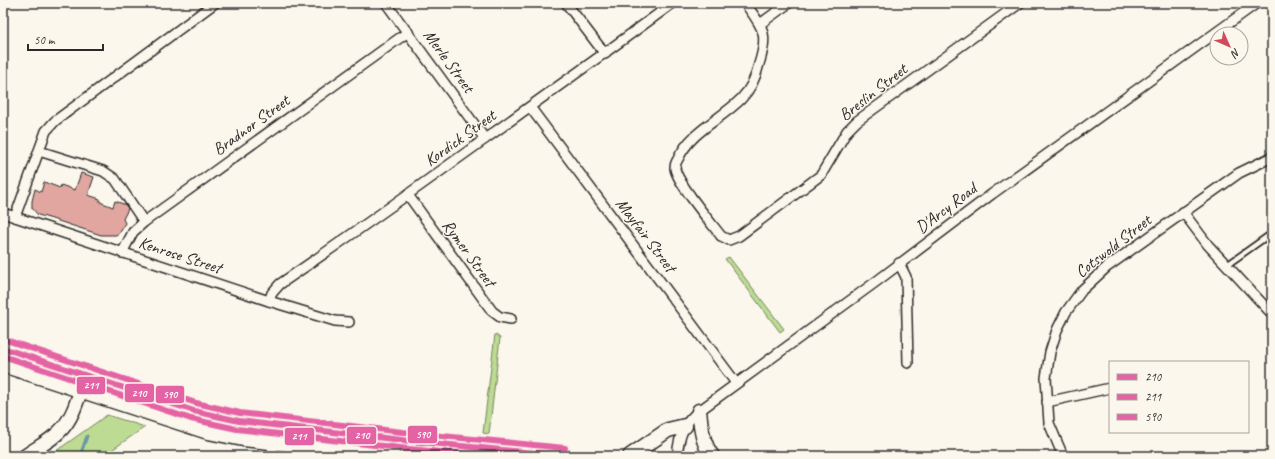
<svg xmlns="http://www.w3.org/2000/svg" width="1275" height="459" font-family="Caveat,sans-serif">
	<rect width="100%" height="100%" fill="#fbf7ec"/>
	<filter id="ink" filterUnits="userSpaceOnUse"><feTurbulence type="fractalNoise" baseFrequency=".025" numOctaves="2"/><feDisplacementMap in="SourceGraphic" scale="8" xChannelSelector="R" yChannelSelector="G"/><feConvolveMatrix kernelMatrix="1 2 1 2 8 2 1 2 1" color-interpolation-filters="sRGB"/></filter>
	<g filter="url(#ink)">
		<g fill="#bddb93" stroke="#74835f">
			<polygon points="729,257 784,329 780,332 725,259"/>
			<polygon points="495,334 500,338 489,434 483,433"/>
			<polygon points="107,415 145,427 103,456 49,456"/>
		</g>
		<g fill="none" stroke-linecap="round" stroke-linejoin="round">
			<polyline stroke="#6b96a5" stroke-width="3" points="80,456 87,436"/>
		</g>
		<polygon fill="#e0a69f" stroke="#2b2b2b" points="81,173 94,177 88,195 100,199 100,202 113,207 115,201 126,205 128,209 123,219 125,223 121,231 116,235 101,235 49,218 38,215 32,208 32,201 35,189 41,192 44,182 60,188 61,185 75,190"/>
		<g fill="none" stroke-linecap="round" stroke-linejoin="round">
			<g stroke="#2b2b2b" stroke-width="8">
				<polyline id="lane" points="1227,265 1272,233"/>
			</g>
			<g stroke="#2b2b2b" stroke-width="12">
				<g id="street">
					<polyline points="386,3 485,139"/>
					<polyline points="566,3 605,54"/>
					<path d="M745,3C763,28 769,33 759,64C756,77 751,89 741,99C720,120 691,131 678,159C676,162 675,165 675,168C676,181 711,223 721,236L729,240L739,236L821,175L847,131L857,121L1020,3"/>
					<polyline points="760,24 789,3"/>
					<polyline points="530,107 736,383"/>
					<polyline points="39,151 103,171 115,179 144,222"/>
					<polyline points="408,195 492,311 500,317 511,319"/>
					<polyline points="1183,212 1208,245 1272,314"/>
					<polyline points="3,213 269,301 335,321 349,322"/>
					<polyline points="15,217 46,131 55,121 215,3"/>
					<polyline points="122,253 133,232 144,222 408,32"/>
					<polyline points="899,263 906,277 908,363"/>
					<path d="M269,301L272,293L280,284C349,237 417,188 485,139C547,94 611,49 673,3"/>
					<polyline points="1047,402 1110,388"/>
					<polyline points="271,456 278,426"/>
					<path d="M677,456C679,437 683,423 699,411L877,281L992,194L1257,3"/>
					<polyline points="1063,456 1049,423 1046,378 1050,352 1057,330 1066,312 1082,290 1107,267 1239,173 1272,157"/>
				</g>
			</g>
			<g stroke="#2b2b2b" stroke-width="16">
				<path id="secondary" d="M25,456C36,448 49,442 59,432C74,418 79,394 86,375"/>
			</g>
			<g stroke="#2b2b2b" stroke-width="17">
				<g id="primary">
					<polyline points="3,348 194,411 239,421 410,441 564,456"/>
					<polyline points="3,365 208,432 243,439 393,456"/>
					<path d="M699,411C701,426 702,443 712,456"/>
					<polyline points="630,456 668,430 685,426"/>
				</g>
			</g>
			<use href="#lane" stroke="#fbf7ec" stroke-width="4.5"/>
			<use href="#street" stroke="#fbf7ec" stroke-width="9"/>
			<use href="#secondary" stroke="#fbf7ec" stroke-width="13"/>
			<use href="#primary" stroke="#fbf7ec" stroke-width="14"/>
			<g stroke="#fbf7ec" stroke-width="9">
				<polyline id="bus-1" points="3,348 194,411 239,421 410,441 564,456"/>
			</g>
			<g stroke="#fbf7ec" stroke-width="9">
				<polyline id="bus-2" points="3,356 191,419 237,429 409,449 481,456"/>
			</g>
			<g stroke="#fbf7ec" stroke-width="9">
				<polyline id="bus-3" points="6,340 196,403 240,413 411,433 565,448"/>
			</g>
			<use href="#bus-1" stroke="#e463a4" stroke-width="6"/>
			<use href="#bus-2" stroke="#e463a4" stroke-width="6"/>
			<use href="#bus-3" stroke="#e463a4" stroke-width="6"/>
		</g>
	</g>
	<g text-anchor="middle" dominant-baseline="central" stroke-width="3" stroke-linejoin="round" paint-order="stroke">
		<g font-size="17" fill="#2b2b2b" stroke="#fbf7ec">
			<text transform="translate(449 61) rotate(54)">Merle Street</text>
			<text transform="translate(873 92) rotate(-38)">Breslin Street</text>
			<text transform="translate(251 125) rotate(-36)">Bradnor Street</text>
			<text transform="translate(460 138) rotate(-36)">Kordick Street</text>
			<text transform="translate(946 208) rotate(-37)">D'Arcy Road</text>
			<text transform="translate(646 235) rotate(53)">Mayfair Street</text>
			<text transform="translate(1113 246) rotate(-38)">Cotswold Street</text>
			<text transform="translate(469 253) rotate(54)">Rymer Street</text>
			<text transform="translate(180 255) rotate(18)">Kenrose Street</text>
		</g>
	</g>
	<g stroke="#fbf7ec" stroke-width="1.5">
		<rect x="76" y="376" width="30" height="19" rx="4" fill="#e463a4"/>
		<rect x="124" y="383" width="31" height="20" rx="4" fill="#e463a4"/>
		<rect x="155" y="385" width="30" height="19" rx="4" fill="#e463a4"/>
		<rect x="407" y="425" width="31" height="19" rx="4" fill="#e463a4"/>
		<rect x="346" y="426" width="31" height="19" rx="4" fill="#e463a4"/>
		<rect x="284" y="427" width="31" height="19" rx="4" fill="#e463a4"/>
	</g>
	<g font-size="11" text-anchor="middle" font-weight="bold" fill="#fff">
		<text x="91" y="389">211</text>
		<text x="139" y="397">210</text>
		<text x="170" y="398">590</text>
		<text x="423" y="438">590</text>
		<text x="362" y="439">210</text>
		<text x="299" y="440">211</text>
	</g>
	<rect width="1275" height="459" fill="none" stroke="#fbf7ec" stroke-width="16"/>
	<rect x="8" y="8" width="1259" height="443" fill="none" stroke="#2b2b2b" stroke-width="1.5" filter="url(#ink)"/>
	<rect x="1109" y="361" width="140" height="72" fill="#fbf7ec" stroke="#a8a59f"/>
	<rect x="1117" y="374" width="20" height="6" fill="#e463a4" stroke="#a8a59f"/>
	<text x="1145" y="381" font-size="12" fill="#2b2b2b">210</text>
	<rect x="1117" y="394" width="20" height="6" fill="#e463a4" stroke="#a8a59f"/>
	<text x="1145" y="401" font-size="12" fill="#2b2b2b">211</text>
	<rect x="1117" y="414" width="20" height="6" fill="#e463a4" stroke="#a8a59f"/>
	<text x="1145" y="421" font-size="12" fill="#2b2b2b">590</text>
	<g transform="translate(1229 46) rotate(135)"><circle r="19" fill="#fbf7ec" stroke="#a8a59f"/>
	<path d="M0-3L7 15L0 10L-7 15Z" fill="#d1495b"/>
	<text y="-6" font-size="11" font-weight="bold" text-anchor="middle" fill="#2b2b2b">N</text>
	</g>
	<path d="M28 44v6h75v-6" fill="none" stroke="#2b2b2b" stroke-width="2"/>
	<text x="34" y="44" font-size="12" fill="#2b2b2b" stroke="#fbf7ec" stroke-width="3" paint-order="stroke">50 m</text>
</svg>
